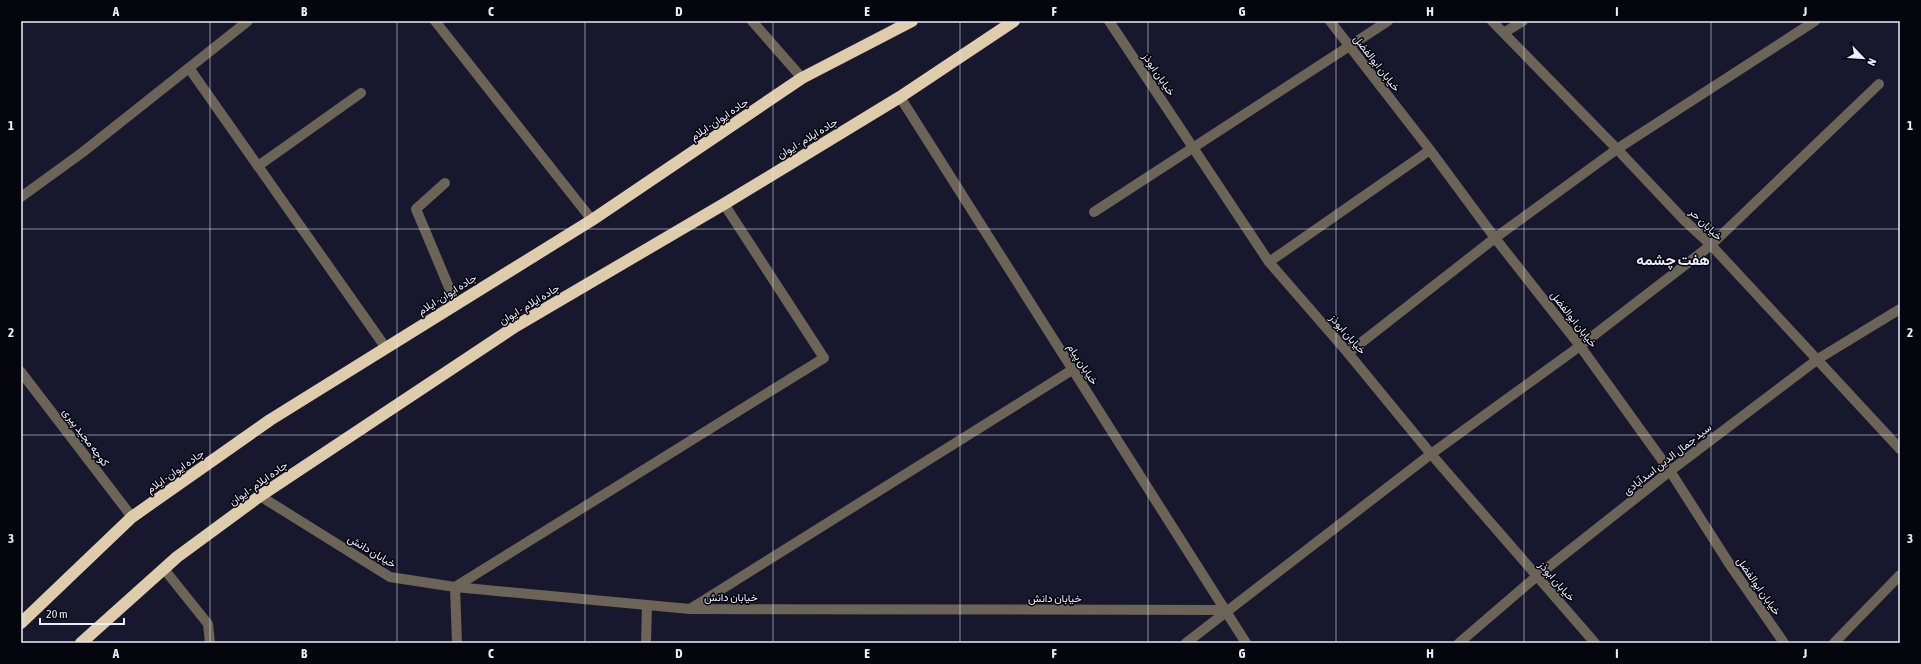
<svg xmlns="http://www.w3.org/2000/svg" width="1921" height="664" font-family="'Asap Condensed',Vazirmatn,sans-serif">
	<rect width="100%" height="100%" fill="#17182e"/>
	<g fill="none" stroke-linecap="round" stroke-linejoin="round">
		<g stroke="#6b6457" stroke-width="10">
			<polyline points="435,21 592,220"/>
			<polyline points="752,21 802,78"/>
			<polyline points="1109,21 1269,262 1348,353 1431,454 1595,643"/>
			<polyline points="1330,21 1430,150 1495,238 1580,346 1670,471 1732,568 1784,643"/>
			<polyline points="1492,21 1617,149 1684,220 1711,245 1900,449"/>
			<polyline points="1505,32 1523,21"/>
			<polyline points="189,68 386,348"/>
			<polyline points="900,97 1246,643"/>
			<polyline points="258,166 361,93"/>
			<polyline points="445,183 416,209 456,304"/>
			<polyline points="21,197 83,152 248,21"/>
			<polyline points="1094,212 1388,21"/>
			<polyline points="1269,262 1430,150"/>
			<polyline points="1348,353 1495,238 1617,149 1815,21"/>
			<polyline points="21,372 132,517"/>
			<polyline points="260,496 390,577 455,587 690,609 1227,610"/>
			<polyline points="164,569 208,624 210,643"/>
			<polyline points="690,609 1072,370"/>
			<polyline points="457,643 455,587 824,358 724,204"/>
			<polyline points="646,643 647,605"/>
			<polyline points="1186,643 1431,454 1580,346 1711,245 1879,84"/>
			<polyline points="1459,643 1537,576 1670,471 1818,359 1900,309"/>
			<polyline points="1834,643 1900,575"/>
		</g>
		<g stroke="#dfccab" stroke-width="12">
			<polyline points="21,623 132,517 270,420 592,220 802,78 912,21"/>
			<polyline points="81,643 177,557 260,496 516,326 724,204 900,97 1014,21"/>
		</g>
	</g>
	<path fill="none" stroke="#ebedfc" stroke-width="1" stroke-opacity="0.55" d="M210,21V643M397,21V643M585,21V643M773,21V643M960,21V643M1148,21V643M1336,21V643M1524,21V643M1711,21V643M21,229H1900M21,435H1900"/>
	<g text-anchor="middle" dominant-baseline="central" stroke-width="3" stroke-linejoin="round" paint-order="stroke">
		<g font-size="11" fill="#ebedfc" stroke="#05050d">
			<text transform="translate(1377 63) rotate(52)">خیابان ابوالفضل</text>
			<text transform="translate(1159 74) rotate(56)">خیابان ابوذز</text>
			<text transform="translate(719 119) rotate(-34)">جاده ایوان- ایلام</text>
			<text transform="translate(807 138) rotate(-31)">جاده ایلام - ایوان</text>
			<text transform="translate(1706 224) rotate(44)">خیابان حر</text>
			<text transform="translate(447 294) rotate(-32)">جاده ایوان- ایلام</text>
			<text transform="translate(529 304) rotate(-31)">جاده ایلام - ایوان</text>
			<text transform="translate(1574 319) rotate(52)">خیابان ابوالفضل</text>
			<text transform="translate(1348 334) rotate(49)">خیابان ابوذز</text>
			<text transform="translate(1083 364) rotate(57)">خیابان پیام</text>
			<text transform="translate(86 437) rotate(53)">کوچه مجید پیری</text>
			<text transform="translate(1667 459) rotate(-38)">سید جمال الدین اسدآبادی</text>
			<text transform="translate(175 471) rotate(-35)">جاده ایوان- ایلام</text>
			<text transform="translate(258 483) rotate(-35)">جاده ایلام - ایوان</text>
			<text transform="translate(372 551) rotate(31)">خیابان دانش</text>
			<text transform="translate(1557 581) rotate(49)">خیابان ابوذز</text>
			<text transform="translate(1759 586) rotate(55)">خیابان ابوالفضل</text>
			<text x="731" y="597">خیابان دانش</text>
			<text x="1055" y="598">خیابان دانش</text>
		</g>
		<g font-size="15" font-weight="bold" fill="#ebedfc" stroke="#05050d">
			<text x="1673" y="259">هفت چشمه</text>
		</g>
	</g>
	<rect width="1921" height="664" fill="none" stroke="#05050d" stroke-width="44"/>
	<g transform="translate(1863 58) rotate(115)" stroke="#05050d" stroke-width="3" paint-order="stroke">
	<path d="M0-3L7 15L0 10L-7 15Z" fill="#ebedfc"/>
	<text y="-6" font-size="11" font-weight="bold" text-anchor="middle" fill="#ebedfc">N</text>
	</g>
	<path d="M40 618v6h84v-6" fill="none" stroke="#ebedfc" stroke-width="2"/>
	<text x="46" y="618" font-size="12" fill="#ebedfc" stroke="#05050d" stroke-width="3" paint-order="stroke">20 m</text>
	<rect x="22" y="22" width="1877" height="620" fill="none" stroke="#ebedfc" stroke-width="1.5"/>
	<g font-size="13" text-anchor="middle" font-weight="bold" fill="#ebedfc">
		<text x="116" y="16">A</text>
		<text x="304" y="16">B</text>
		<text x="491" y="16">C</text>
		<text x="679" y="16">D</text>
		<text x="867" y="16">E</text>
		<text x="1054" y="16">F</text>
		<text x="1242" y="16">G</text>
		<text x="1430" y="16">H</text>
		<text x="1617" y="16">I</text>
		<text x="1805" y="16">J</text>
		<text x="11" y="130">1</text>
		<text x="1910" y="130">1</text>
		<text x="11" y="337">2</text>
		<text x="1910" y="337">2</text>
		<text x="11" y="543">3</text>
		<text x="1910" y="543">3</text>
		<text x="116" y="658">A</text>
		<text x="304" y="658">B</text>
		<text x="491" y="658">C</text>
		<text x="679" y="658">D</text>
		<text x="867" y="658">E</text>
		<text x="1054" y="658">F</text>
		<text x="1242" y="658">G</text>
		<text x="1430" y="658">H</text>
		<text x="1617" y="658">I</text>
		<text x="1805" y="658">J</text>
	</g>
</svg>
